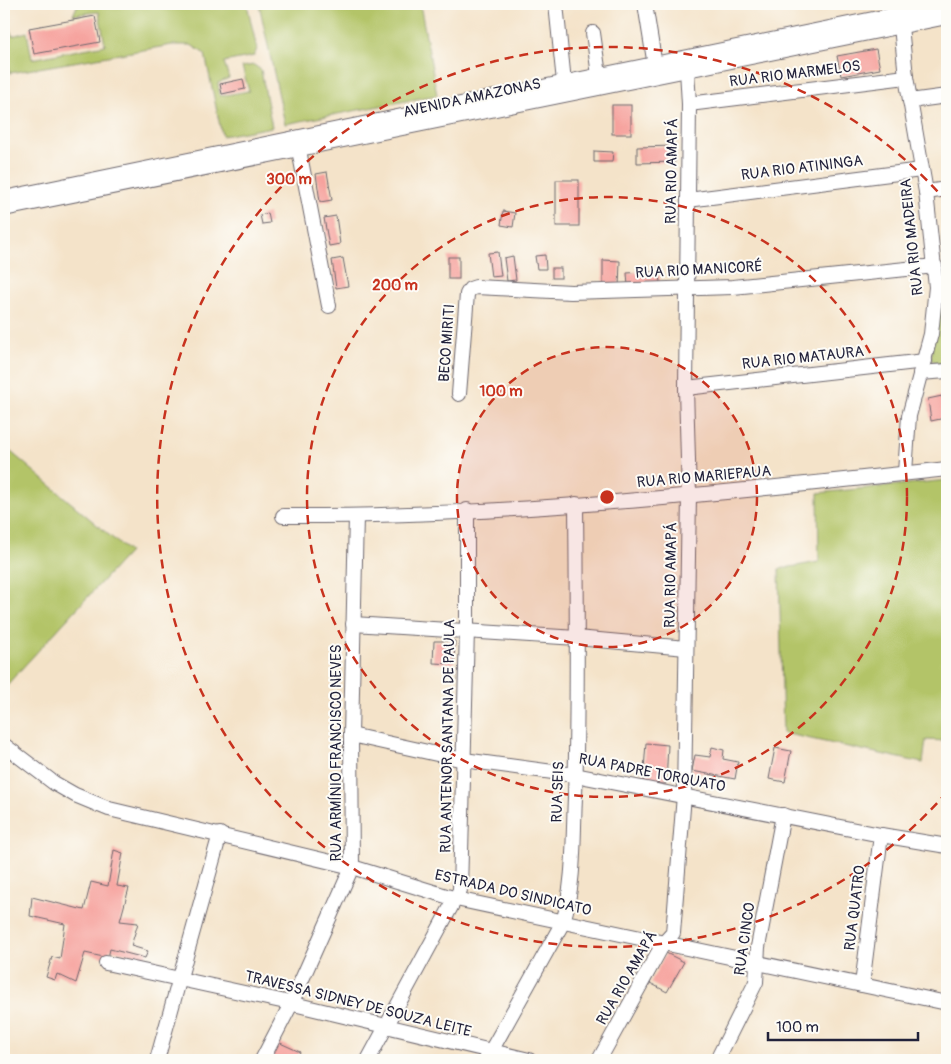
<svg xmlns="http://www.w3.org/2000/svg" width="951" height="1064" font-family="Pangolin,sans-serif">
	<rect width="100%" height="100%" fill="#fdfcf7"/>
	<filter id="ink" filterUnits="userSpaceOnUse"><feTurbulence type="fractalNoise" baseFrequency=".02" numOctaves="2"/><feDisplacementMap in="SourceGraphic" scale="10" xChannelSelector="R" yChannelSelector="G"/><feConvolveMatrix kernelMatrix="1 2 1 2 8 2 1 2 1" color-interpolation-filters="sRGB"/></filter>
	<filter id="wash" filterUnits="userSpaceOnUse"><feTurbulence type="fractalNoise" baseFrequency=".0096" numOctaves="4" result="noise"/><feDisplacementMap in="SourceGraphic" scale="20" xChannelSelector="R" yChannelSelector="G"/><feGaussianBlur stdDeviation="1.12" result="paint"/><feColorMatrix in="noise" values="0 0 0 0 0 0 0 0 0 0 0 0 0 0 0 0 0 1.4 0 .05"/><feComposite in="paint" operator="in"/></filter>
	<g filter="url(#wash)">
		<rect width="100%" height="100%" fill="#f4e3c9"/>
		<g fill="#b3c467" stroke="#6a7351">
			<polygon points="4,4 6,4 12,36 27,32 32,59 105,45 99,12 73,15 77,6 88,4 247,4 257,49 254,56 224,62 229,78 218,83 220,96 249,91 242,67 254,65 261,70 272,127 222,136 205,54 191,45 172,45 10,73 4,37"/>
			<polygon points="259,4 420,4 437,95 285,124"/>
			<polygon points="947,292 947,367 931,360 938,293"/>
			<polygon points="4,446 129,552 4,688"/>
			<polygon points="947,480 947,741 926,740 923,763 783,733 779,569 819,562 818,493"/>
		</g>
		<g id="blocks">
			<g fill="#f6a29d">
				<polygon points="95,16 100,42 34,54 29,28"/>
				<polygon points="876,49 880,69 841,76 837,56"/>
				<polygon points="243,79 245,89 222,94 220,84"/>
				<rect x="612" y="105" width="19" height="29"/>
				<polygon points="674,146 675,162 637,163 637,147"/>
				<polygon points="594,151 613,152 612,162 594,162"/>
				<polygon points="327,172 332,200 320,202 316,174"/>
				<rect x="556" y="180" width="23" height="46"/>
				<polygon points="503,211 515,213 513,227 501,225"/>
				<polygon points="268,213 270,223 262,224 260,215"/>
				<polygon points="336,216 340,244 329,246 324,218"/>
				<polygon points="498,252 501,276 491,277 488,253"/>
				<polygon points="545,255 546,269 537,269 535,256"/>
				<polygon points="513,256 516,280 507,281 504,258"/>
				<rect x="448" y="257" width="11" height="22"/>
				<polygon points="343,258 348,286 336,288 332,260"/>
				<polygon points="603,260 620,261 619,287 603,286"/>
				<rect x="552" y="268" width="9" height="10"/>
				<polygon points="659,271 660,284 628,286 627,273"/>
				<polygon points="942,396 945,418 931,421 928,399"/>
				<polygon points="434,641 455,641 454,664 433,663"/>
				<polygon points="646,743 668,745 666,784 643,783"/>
				<polygon points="712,747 724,750 723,759 738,762 735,779 692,771 695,755 710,757"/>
				<polygon points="775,748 791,751 785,782 769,779"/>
				<polygon points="114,850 123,853 117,886 129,888 120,921 138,923 131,946 148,951 145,958 110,949 108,958 85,953 76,983 57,974 55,980 46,977 52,957 60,959 65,924 30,916 32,897 84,910 91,882 108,886"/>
				<polygon points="666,953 684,962 667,992 650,983"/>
				<polygon points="278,1042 300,1052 296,1060 269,1060"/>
			</g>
		</g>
	</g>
	<g filter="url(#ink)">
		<use href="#blocks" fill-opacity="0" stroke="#6c666d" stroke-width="1"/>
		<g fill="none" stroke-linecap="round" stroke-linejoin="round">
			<g stroke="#6c666d" stroke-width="16">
				<g id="minor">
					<polyline points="556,4 564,82"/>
					<polyline points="645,4 656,72"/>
					<polyline points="900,16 906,77 926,192 936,287 931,334 909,416 905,472"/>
					<polyline points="593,33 599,75"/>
					<polyline points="910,101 947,96"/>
					<polyline points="689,104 906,77"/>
					<polyline points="299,150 329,306"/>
					<polyline points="926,192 947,189"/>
					<polyline points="4,198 946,4"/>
					<polyline points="688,200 921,170"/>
					<polyline points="4,209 947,17"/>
					<polyline points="920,373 947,371"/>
					<polyline points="686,388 925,361"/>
					<polyline points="459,394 467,294 470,289 476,287 571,292 733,287 935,266"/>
					<path d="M283,516C505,517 727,493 947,469"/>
					<polyline points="353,624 577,638 686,648"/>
					<polyline points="351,735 464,760 575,775 881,835 947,846"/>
					<polyline points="4,745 54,783 75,795 109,809 352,867 456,899 947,1003"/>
					<polyline points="106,963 281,1001 529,1060"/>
					<polyline points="862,985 881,835"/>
					<polyline points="157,1060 220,834"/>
					<polyline points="262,1060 291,1004 352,867 351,735 356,516"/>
					<polyline points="368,1060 460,890 467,630 467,510"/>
					<path d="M486,1060L563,922C575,882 573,838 575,797C578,699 577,602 576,504"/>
					<polyline points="599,1060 663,944 673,933 684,795 689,496 686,388 689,104 687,70"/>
					<polyline points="717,1060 756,982 758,947 783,815"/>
				</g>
			</g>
			<use href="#minor" stroke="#fff" stroke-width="14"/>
		</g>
	</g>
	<circle cx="607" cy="497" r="150" fill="#c8321e" fill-opacity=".12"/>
	<g fill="none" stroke="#c8321e" stroke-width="2.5" stroke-dasharray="9 6">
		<circle cx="607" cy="497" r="150"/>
		<circle cx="607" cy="497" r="300"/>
		<path d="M947 792A450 450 0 1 1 947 202"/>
	</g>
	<g text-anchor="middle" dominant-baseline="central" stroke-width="4" stroke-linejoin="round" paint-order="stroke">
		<g font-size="15" fill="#22223b" stroke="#fdfcf7">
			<text transform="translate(795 74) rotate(-7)">RUA RIO MARMELOS</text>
			<text transform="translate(472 98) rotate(-12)">AVENIDA AMAZONAS</text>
			<text transform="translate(802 168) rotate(-7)">RUA RIO ATININGA</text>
			<text transform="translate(672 171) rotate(-89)">RUA RIO AMAPÁ</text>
			<text transform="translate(912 237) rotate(-96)">RUA RIO MADEIRA</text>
			<text transform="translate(699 270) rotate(-3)">RUA RIO MANICORÉ</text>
			<text transform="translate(447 343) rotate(-86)">BECO MIRITI</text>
			<text transform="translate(803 358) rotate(-6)">RUA RIO MATAURA</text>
			<text transform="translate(704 477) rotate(-5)">RUA RIO MARIEPAUA</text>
			<text transform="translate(671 575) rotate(-89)">RUA RIO AMAPÁ</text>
			<text transform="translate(448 736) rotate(-89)">RUA ANTENOR SANTANA DE PAULA</text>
			<text transform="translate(336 753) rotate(-90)">RUA ARMÍNIO FRANCISCO NEVES</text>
			<text transform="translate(652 773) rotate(11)">RUA PADRE TORQUATO</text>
			<text transform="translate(558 792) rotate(-88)">RUA SEIS</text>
			<text transform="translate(513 893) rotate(13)">ESTRADA DO SINDICATO</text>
			<text transform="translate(855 908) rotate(-83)">RUA QUATRO</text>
			<text transform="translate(745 939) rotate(-82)">RUA CINCO</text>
			<text transform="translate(627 978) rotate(-60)">RUA RIO AMAPÁ</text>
			<text transform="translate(358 1004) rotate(14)">TRAVESSA SIDNEY DE SOUZA LEITE</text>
		</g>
	</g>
	<circle cx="607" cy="497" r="8" fill="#c8321e" stroke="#fdfcf7" stroke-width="2.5"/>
	<g font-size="15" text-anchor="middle" font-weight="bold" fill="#c8321e" stroke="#fdfcf7" stroke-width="4" stroke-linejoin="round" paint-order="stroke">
		<text x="289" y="184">300 m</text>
		<text x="395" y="290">200 m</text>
		<text x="501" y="396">100 m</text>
	</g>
	<rect width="951" height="1064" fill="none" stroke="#fdfcf7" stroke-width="20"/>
	<path d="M768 1032v8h150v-8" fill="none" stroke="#22223b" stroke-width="2.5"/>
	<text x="776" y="1032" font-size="15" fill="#22223b" stroke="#fdfcf7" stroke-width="4" paint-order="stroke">100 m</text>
</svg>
